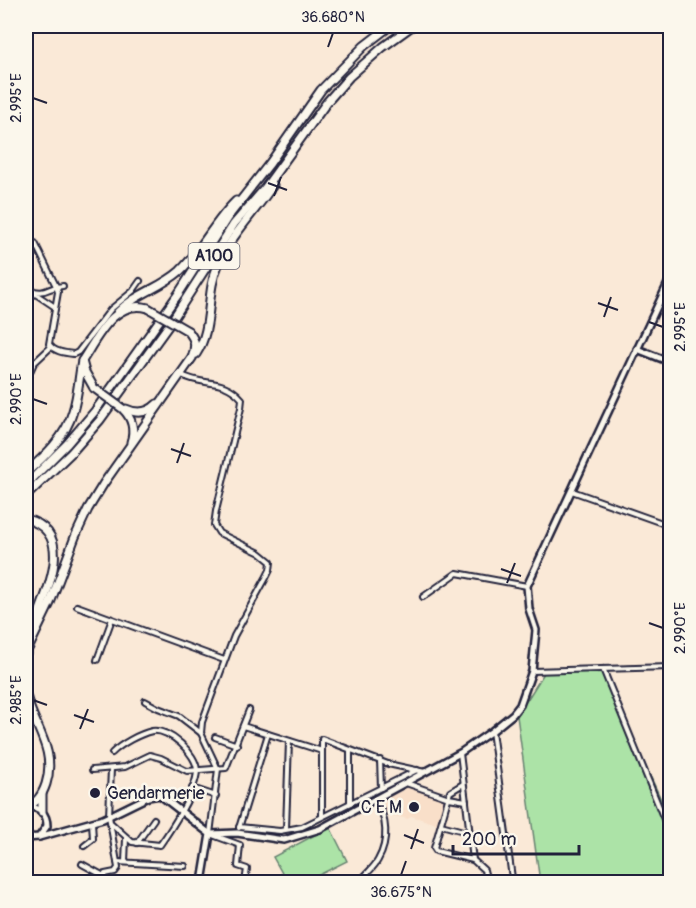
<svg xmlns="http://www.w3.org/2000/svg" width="696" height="908" font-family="Pangolin,sans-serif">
	<rect width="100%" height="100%" fill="#fae9d7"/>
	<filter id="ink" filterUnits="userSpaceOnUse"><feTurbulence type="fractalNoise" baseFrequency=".0167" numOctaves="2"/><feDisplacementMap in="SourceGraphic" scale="12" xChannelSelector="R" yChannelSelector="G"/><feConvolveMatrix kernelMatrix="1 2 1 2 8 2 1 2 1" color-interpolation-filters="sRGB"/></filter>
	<g filter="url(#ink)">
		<polygon fill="#f9dfc9" points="410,786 446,795 440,825 411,816 408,819 387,814 382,801"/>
		<g fill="#ace3a7" stroke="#678271" stroke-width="1.5">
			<polygon points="602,671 670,819 670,882 540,882 517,716 544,673"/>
			<polygon points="330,827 347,861 305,882 287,882 273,857"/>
		</g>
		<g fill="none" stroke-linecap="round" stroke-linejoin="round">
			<g stroke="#22223b" stroke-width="8">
				<g id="street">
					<path d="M26,242L35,243L56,286L58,292L49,344C54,352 65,353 74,354L78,352L111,309L133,291L140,281"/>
					<path d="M26,289C50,296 44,287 63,286"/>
					<polyline points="34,293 55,307"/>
					<path d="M182,375C204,387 223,377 242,399L241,408L216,511L214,525L219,533L260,553L271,562L270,570L266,578L234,636L202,722L201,733L218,769L210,834L240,845L238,866L247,869L245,882"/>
					<polyline points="26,381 34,363 51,347"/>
					<polyline points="572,491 662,523 670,528"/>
					<polyline points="423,597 457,573 527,586"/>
					<polyline points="77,606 224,660"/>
					<polyline points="97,660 112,619"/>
					<polyline points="603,669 670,834"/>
					<polyline points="532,671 670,667"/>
					<polyline points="145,701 158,708 179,716 201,733"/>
					<polyline points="243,726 322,751"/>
					<polyline points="492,731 512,878"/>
					<polyline points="215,737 237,745"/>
					<polyline points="460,753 473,860 484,870 487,882"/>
					<polyline points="380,760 381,788"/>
					<polyline points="92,770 125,767 150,755 161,758 187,771 226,768 249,710"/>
					<polyline points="406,783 449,798 466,801"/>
					<polyline points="463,784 450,792 434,848 436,851 473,860"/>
					<polyline points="192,788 216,796"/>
					<polyline points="350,803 350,751"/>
					<polyline points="322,816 322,739 388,764 425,772"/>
					<path d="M111,823L132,842L160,845C172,828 196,791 197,771C197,754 169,728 152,731C139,734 121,744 112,753"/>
					<polyline points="441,825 471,833"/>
					<polyline points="239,827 280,831 302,827 417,770"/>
					<polyline points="239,828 268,734"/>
					<polyline points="286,829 289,741"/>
					<polyline points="137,843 154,819"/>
					<polyline points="84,846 93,839 92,822"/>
					<polyline points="117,862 185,866"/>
					<polyline points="125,862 126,838"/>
					<polyline points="82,864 104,876"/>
					<polyline points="106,882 105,874 115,872 118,868 109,816 111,769"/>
					<polyline points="340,882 342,881"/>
					<path d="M360,882C365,874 374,868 378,860C389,841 387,818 376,800"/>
				</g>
			</g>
			<g stroke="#22223b" stroke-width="10">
				<g id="secondary">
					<polyline points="637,349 670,362"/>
					<polyline points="210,834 237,833 284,840 320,829 460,753 492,731 513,714 520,705 532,671 536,630 529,609 527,586 670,279"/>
				</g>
			</g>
			<g stroke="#22223b" stroke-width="10">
				<g id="primary">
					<polyline points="39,837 103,819 148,797 160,795 210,834 202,882"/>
					<path d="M26,838L39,837L47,826C47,814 40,807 28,807"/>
				</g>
			</g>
			<g stroke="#22223b" stroke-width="11">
				<g id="highway">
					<path d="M118,312C135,294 161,288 180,271C202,250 214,222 236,201"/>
					<path d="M196,354C214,327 205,294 218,265C231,235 255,212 273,185"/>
					<path d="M94,388L85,372L82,361C97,338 115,298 148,308"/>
					<path d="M123,409C132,418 135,430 131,442"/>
					<path d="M126,409C137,414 148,413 157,404"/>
					<path d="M26,473C45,456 66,437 73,411C78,395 79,377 82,361"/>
					<polyline points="26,485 67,444 95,411 179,293 227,218 270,163 321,90 364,46 390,26"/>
					<polyline points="26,496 71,453 100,420 171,322 234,224 265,188 327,102 349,77 383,47 412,26"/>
					<path d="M26,519C78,533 45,593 34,627"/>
					<path d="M26,653L50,603L75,537L88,509L104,483L192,358C196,347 196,340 188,331"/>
					<path d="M26,695C33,726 57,749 46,784C42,796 37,802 26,808"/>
					<polyline points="42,812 42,794"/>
				</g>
			</g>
			<use href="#street" stroke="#fbf7ec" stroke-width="4"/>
			<use href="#secondary" stroke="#fbf7ec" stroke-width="5"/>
			<use href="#primary" stroke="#fbf7ec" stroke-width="5"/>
			<use href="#highway" stroke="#fbf7ec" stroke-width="7"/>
			<g stroke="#22223b" stroke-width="11" stroke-linecap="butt">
				<g id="highway-bridge">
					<polyline points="148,308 188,331"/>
					<polyline points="94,388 123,409"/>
				</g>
			</g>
			<use href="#highway-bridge" stroke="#fbf7ec" stroke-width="7"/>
		</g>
	</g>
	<path fill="none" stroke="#22223b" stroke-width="2" d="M328,47L333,33M33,98L47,103M268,183L287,190M274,196L281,177M598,303L618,310M604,317L611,297M649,322L663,327M33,399L47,404M171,449L191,456M177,463L184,443M501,569L521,576M507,583L515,563M649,623L663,628M33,700L47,705M74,715L94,722M80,729L88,709M404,835L424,843M411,849L418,829M401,875L406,861"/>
	<g fill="#22223b" stroke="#fbf7ec" stroke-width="2">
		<circle cx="95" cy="793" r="6"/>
		<circle cx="414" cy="807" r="6"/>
	</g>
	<g text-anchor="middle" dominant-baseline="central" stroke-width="5" stroke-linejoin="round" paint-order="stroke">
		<rect fill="#fbf7ec" stroke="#636270" stroke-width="1.5" x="188.5" y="243" width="51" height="26" rx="4.5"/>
		<g font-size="16" font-weight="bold" fill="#22223b">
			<text x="214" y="256">A100</text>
		</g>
		<g font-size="18" fill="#22223b" stroke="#fbf7ec" text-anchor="start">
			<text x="107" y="793">Gendarmerie</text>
			<text x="402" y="807" text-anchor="end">C E M</text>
		</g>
	</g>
	<rect width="696" height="908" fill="none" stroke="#fbf7ec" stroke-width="66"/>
	<path d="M453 845v9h126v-9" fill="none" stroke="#22223b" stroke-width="3"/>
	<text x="462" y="845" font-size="18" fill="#22223b" stroke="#fbf7ec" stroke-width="4.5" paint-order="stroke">200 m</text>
	<rect x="33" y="33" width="630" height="842" fill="none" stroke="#22223b" stroke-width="2"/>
	<g font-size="15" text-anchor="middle" fill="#22223b">
		<text x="333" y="22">36.680°N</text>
		<text transform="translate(16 98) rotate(-90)" y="5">2.995°E</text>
		<text transform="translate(680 327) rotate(-90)" y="5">2.995°E</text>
		<text transform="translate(16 399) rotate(-90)" y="5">2.990°E</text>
		<text transform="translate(680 628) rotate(-90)" y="5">2.990°E</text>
		<text transform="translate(16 700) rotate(-90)" y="5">2.985°E</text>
		<text x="401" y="897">36.675°N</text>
	</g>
</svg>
